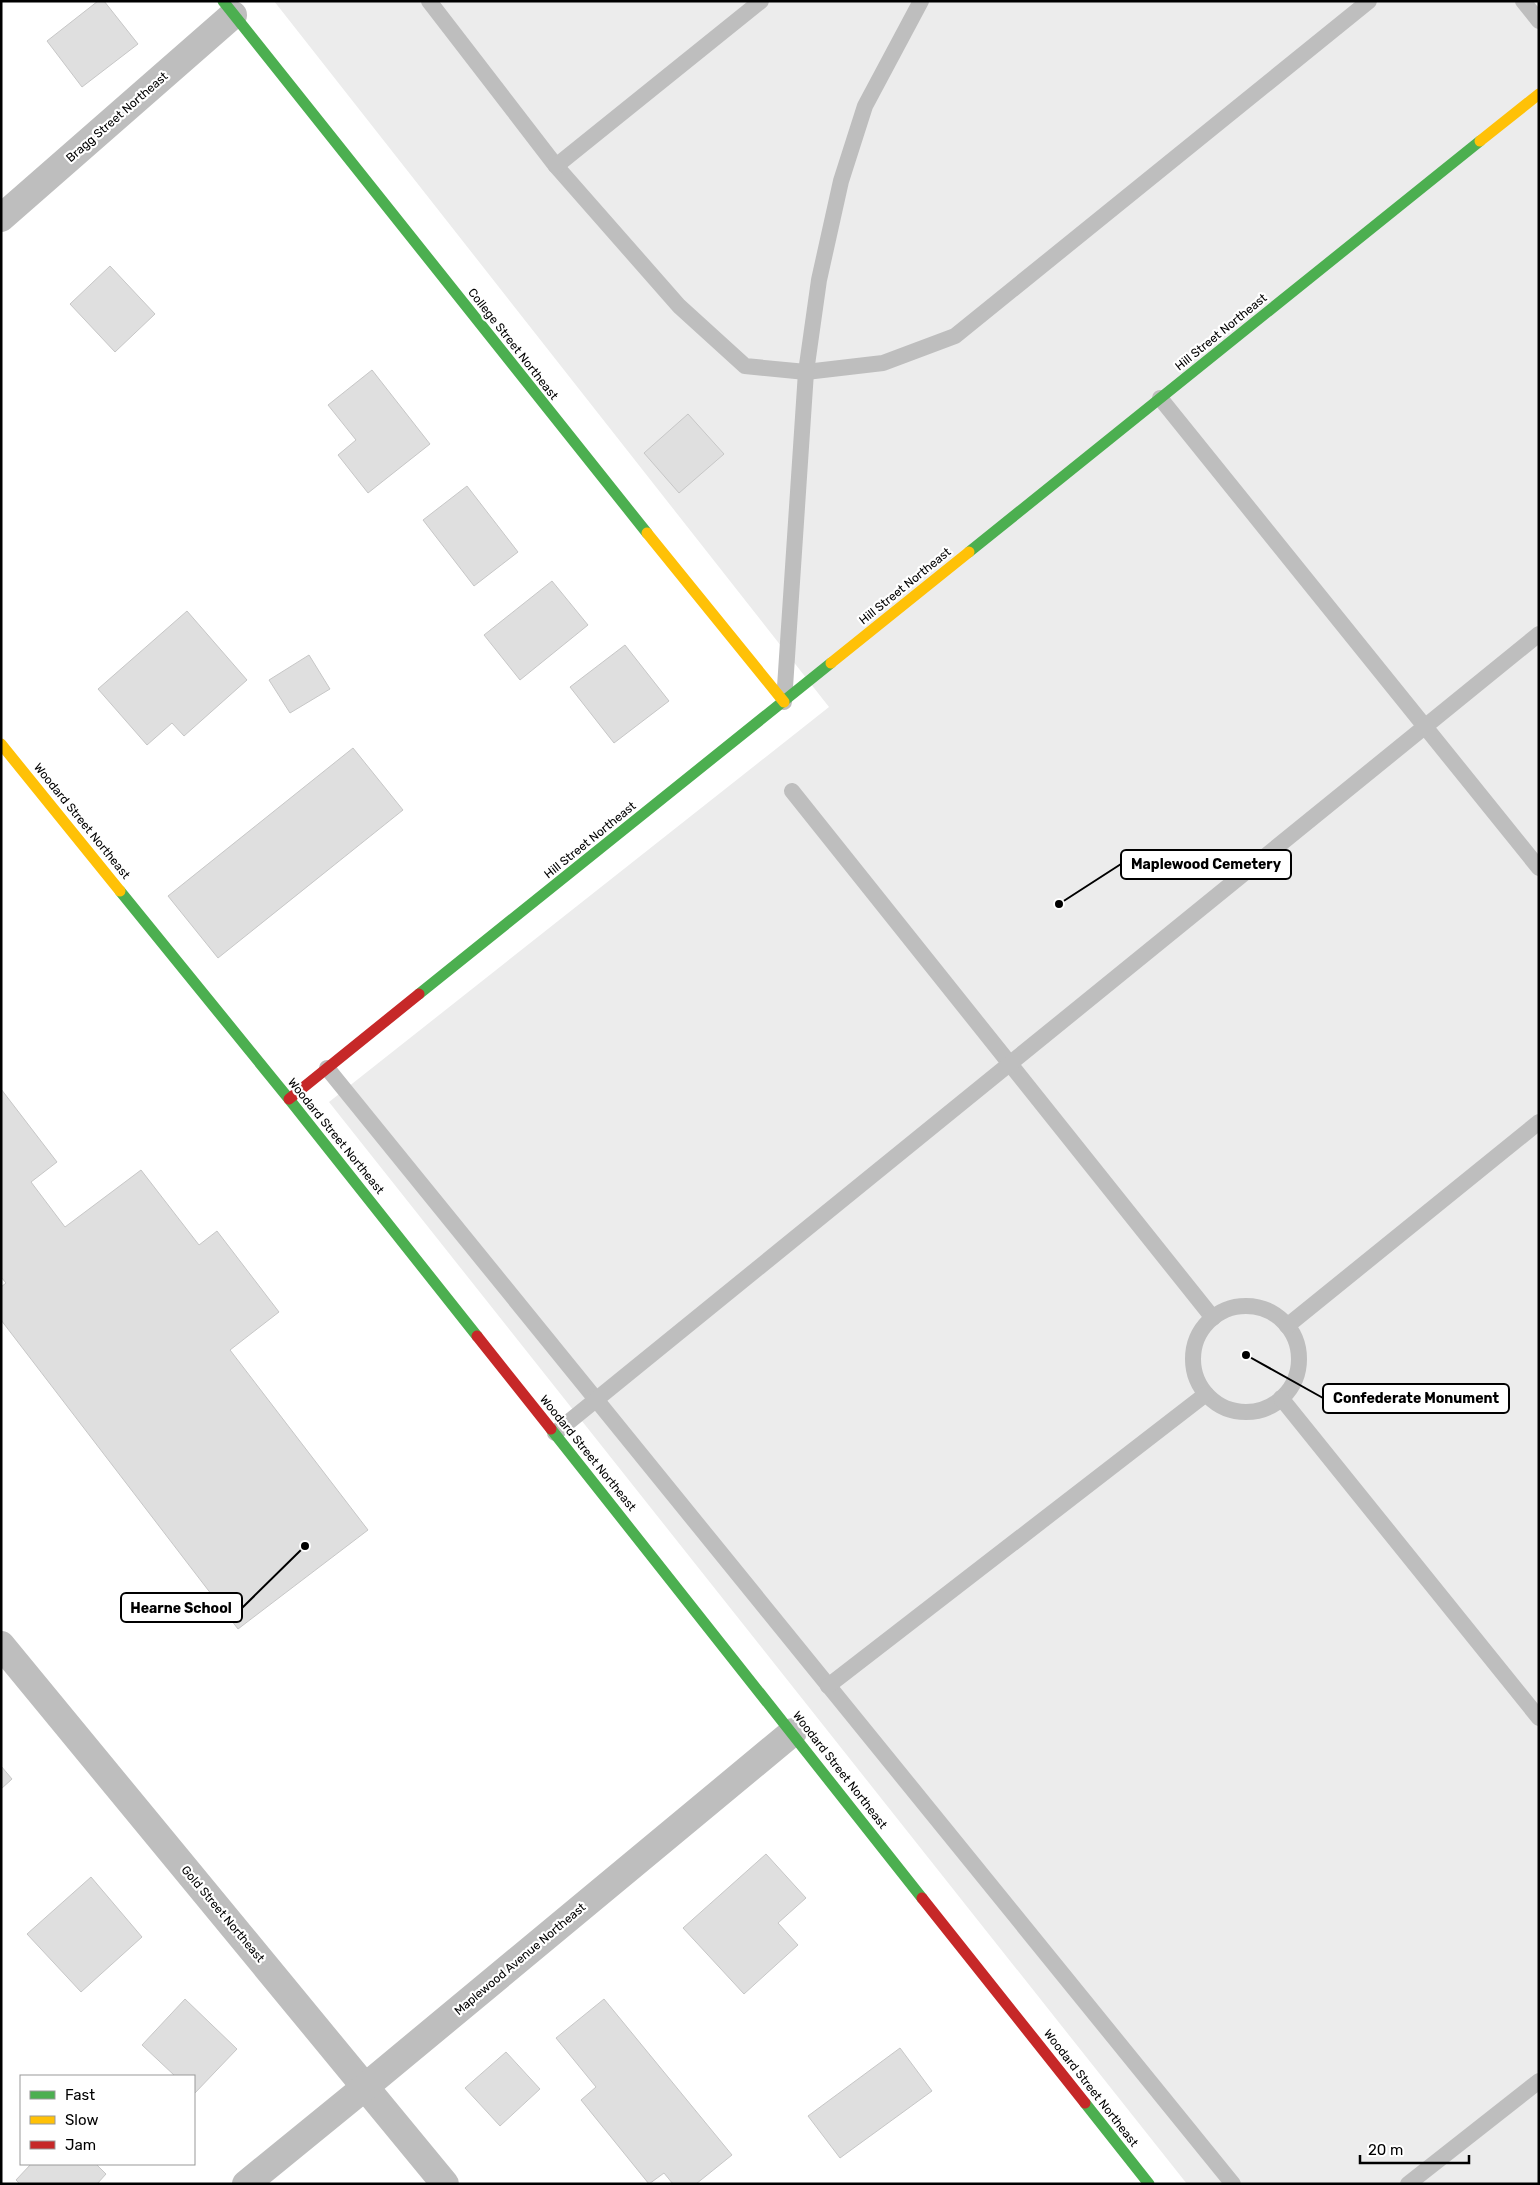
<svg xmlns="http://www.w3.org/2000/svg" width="1540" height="2185" font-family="Rubik,sans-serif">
	<rect width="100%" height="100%" fill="#fff"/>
	<polygon fill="#ececec" points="274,1 1539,1 1539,2184 1187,2184 329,1102 829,707"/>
	<g fill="#dfdfdf" stroke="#c7c7c7">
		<polygon points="98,1 104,1 138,44 82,87 47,41"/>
		<polygon points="110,266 155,314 115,352 70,304"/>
		<polygon points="372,370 430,444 368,493 338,455 356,440 328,405"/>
		<polygon points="688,414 724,454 679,493 644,453"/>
		<polygon points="467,486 518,552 474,586 423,520"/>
		<polygon points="552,581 588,625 520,680 484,635"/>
		<polygon points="187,611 247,680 184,736 172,723 147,745 98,689"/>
		<polygon points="625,645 669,701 614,743 570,687"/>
		<polygon points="309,655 330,689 290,713 269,680"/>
		<polygon points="353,748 403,810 218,958 168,896"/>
		<polygon points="1,1089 57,1162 31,1182 65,1227 141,1170 199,1245 217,1231 279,1312 230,1350 368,1530 238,1629 1,1320 1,1287 6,1283 1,1277"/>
		<polygon points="1,1766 12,1779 1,1789"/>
		<polygon points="766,1854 806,1898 778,1923 798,1945 744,1994 683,1928"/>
		<polygon points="91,1877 142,1937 81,1992 27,1934"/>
		<polygon points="185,1999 237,2049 194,2094 194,2076 175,2076 142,2045"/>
		<polygon points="604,1999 732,2155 696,2184 673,2184 664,2173 649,2184 581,2100 596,2087 556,2038"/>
		<polygon points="900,2048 932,2091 840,2158 808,2116"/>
		<polygon points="506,2052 540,2089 500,2126 465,2088"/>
		<polygon points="31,2164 96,2164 106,2174 97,2184 20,2184 16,2180"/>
	</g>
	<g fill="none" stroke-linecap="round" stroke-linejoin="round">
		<g stroke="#bebebe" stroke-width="16">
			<polyline points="429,1 556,166 679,306 745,366 806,372 883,363 955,336 1369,1"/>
			<polyline points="1523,1 1539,21"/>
			<polyline points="556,166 761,1"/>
			<polyline points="1160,398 1539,868"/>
			<polyline points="784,702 806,372 819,280 841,181 865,106 921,1"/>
			<polyline points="792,791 1213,1318"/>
			<polyline points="327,1068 1233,2184"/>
			<circle cx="1246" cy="1359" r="53"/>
			<polyline points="1287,1326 1539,1122"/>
			<polyline points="1281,1398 1539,1718"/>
			<polyline points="555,1433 1539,634"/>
			<polyline points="828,1686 1206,1394"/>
			<polyline points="1408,2184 1539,2081"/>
		</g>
		<g stroke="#bebebe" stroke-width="28">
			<polyline points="1,218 233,15"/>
			<polyline points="1,1645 445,2184"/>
			<polyline points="246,2184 365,2087 793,1732"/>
		</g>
		<g stroke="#4caf50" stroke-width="11">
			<polyline points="223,1 647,533"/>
			<polyline points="969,552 1480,141"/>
			<polyline points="120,891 289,1099 477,1336"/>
			<polyline points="419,994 831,663"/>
			<polyline points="551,1429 922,1898"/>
			<polyline points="1085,2103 1149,2184"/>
		</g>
		<g stroke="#ffc107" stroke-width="11">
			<polyline points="1480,141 1539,94"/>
			<polyline points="647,533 784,702"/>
			<polyline points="831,663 969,552"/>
			<polyline points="1,744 120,891"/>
		</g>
		<g stroke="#c62828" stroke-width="11">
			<polyline points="289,1099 419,994"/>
			<polyline points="477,1336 551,1429"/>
			<polyline points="922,1898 1085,2103"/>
		</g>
	</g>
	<g text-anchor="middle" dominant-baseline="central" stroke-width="4.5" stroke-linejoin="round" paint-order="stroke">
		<g font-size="12" fill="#000" stroke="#fff">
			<text transform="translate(117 117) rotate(-41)">Bragg Street Northeast</text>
			<text transform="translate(1221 332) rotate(-39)">Hill Street Northeast</text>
			<text transform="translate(513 344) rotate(52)">College Street Northeast</text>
			<text transform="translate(905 586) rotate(-39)">Hill Street Northeast</text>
			<text transform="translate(82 821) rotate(51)">Woodard Street Northeast</text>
			<text transform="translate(590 840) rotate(-39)">Hill Street Northeast</text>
			<text transform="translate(336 1136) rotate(51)">Woodard Street Northeast</text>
			<text transform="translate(588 1453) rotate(51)">Woodard Street Northeast</text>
			<text transform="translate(840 1770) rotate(52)">Woodard Street Northeast</text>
			<text transform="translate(223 1914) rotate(50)">Gold Street Northeast</text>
			<text transform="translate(520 1959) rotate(-40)">Maplewood Avenue Northeast</text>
			<text transform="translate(1091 2088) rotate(52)">Woodard Street Northeast</text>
		</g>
	</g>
	<path fill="none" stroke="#000" stroke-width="2" d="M1059 904L1121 864M1246 1355L1323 1398M305 1546L242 1608"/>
	<g fill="#000" stroke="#fff" stroke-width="2">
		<circle cx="1059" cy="904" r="5"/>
		<circle cx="1246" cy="1355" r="5"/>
		<circle cx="305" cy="1546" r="5"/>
	</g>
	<g fill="#fff" stroke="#000" stroke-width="2">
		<rect x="1121" y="850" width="170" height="29" rx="5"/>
		<rect x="1323" y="1384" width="186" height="29" rx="5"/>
		<rect x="121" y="1593" width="121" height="29" rx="5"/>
	</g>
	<g font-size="14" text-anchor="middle" font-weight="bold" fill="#000">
		<text x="1206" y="869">Maplewood Cemetery</text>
		<text x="1416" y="1403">Confederate Monument</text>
		<text x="181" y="1613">Hearne School</text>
	</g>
	<rect width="1540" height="2185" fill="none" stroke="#000000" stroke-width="5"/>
	<rect x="20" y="2075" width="175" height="90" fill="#ffffff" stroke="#999999"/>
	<rect x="30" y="2091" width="25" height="8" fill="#4caf50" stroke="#999999"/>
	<text x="65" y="2100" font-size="15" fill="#000000">Fast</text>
	<rect x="30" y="2116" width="25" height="8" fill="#ffc107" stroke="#999999"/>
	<text x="65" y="2125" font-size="15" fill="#000000">Slow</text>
	<rect x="30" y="2141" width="25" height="8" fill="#c62828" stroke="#999999"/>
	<text x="65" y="2150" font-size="15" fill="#000000">Jam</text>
	<path d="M1360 2155v8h109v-8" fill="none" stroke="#000000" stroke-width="2.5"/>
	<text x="1368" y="2155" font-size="15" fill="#000000" stroke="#ffffff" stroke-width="4" paint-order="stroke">20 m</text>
</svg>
